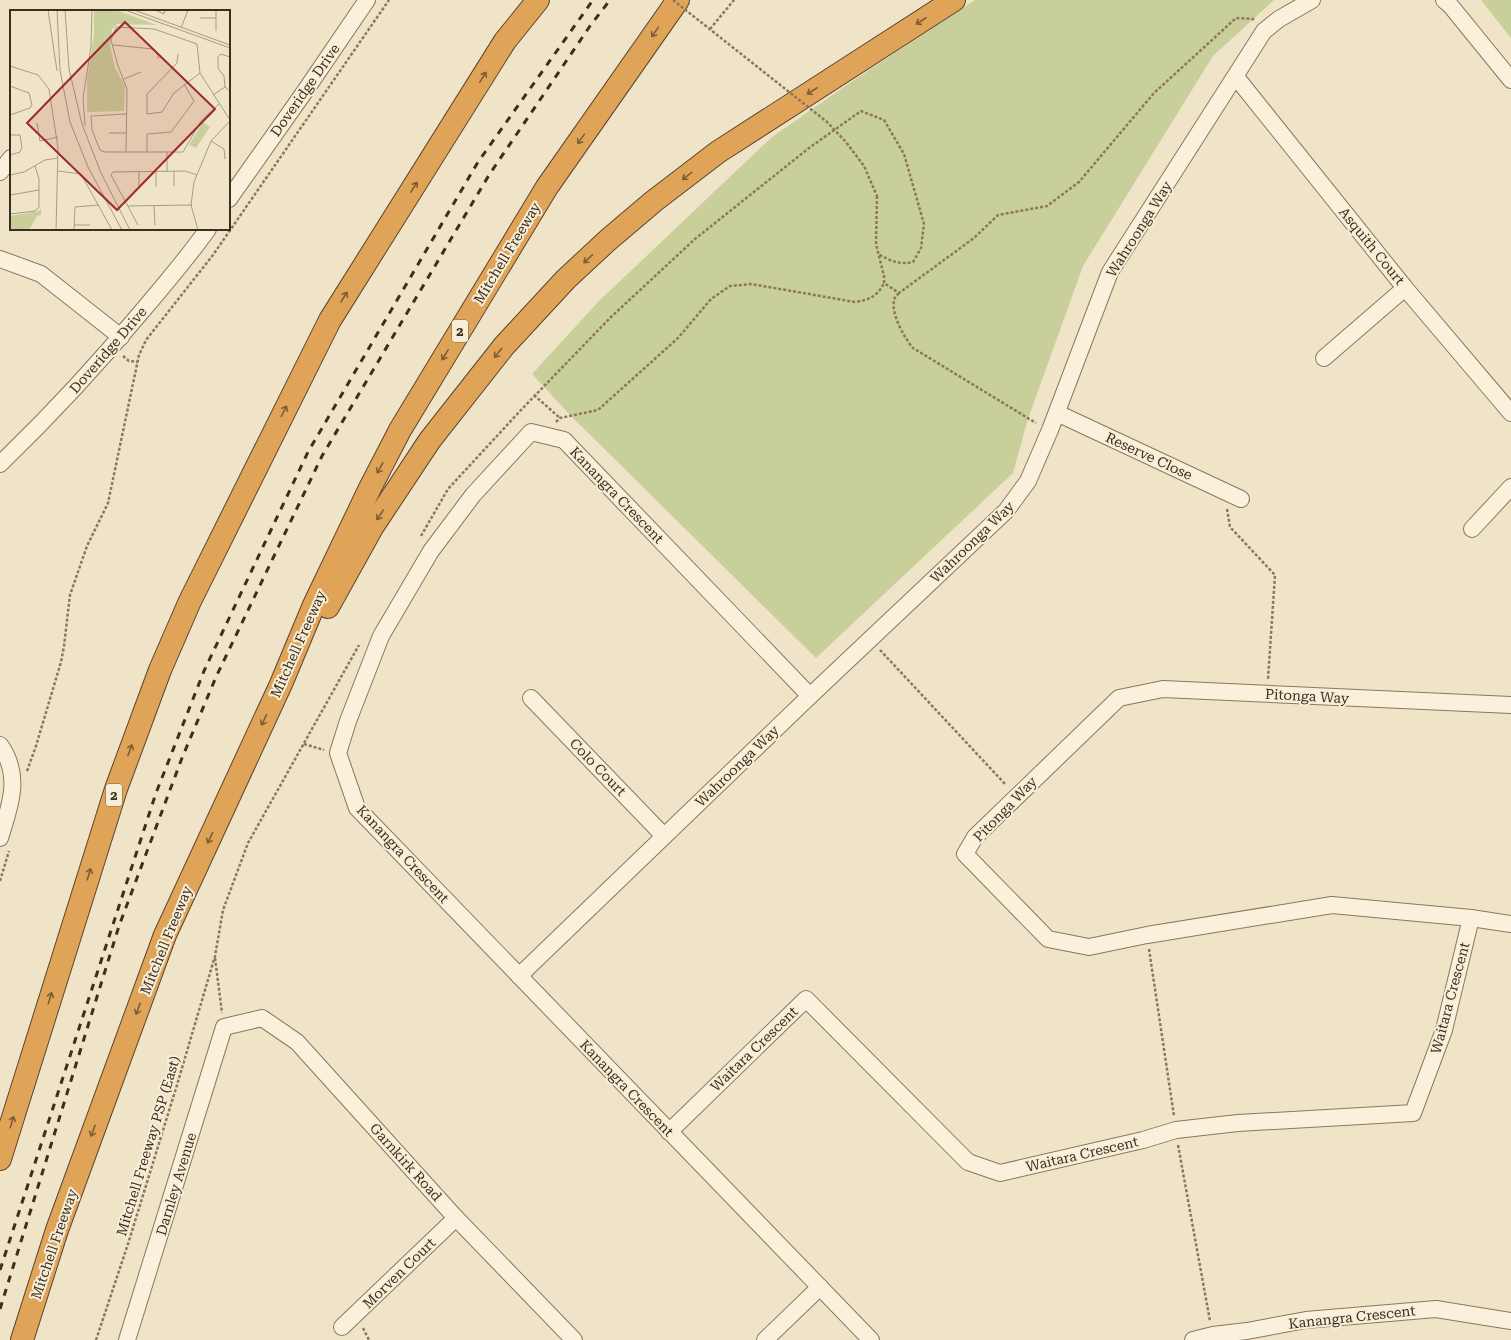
<svg xmlns="http://www.w3.org/2000/svg" width="1511" height="1340" font-family="'Roboto Serif',serif">
	<rect width="100%" height="100%" fill="#f0e4c8"/>
	<g fill="#c9cf9b">
		<polygon points="975,0 1274,0 1213,56 1083,266 1028,419 1013,473 816,658 571,416 532,374 599,301 772,137 851,82"/>
		<polygon points="1481,0 1511,0 1511,38"/>
	</g>
	<g fill="none" stroke-linecap="round" stroke-linejoin="round">
		<g stroke="#8d765c" stroke-width="18">
			<g id="minor">
				<polyline points="1444,0 1450,5 1511,80"/>
				<polyline points="1236,77 1405,288 1511,413"/>
				<polyline points="0,172 11,158"/>
				<polyline points="229,199 303,94 367,0"/>
				<polyline points="0,259 41,274 121,337"/>
				<polyline points="1324,358 1405,288"/>
				<polyline points="1057,413 1241,499"/>
				<path d="M0,464C51,415 98,364 143,310C166,283 188,257 208,229"/>
				<polyline points="1472,529 1511,487"/>
				<polyline points="810,696 564,440 531,432 473,495 431,551 381,636 348,721 338,753 357,808 871,1340"/>
				<polyline points="531,698 664,836"/>
				<polyline points="1511,705 1163,689 1119,698 975,837 965,854 1048,939 1089,947 1147,935 1332,905 1471,918 1511,924"/>
				<path d="M0,745C22,776 10,806 0,838"/>
				<polyline points="519,976 810,696 1006,511 1028,481 1050,430 1110,272 1264,31 1279,19 1312,0"/>
				<polyline points="669,1132 806,999 968,1162 1000,1173 1143,1140 1176,1130 1238,1123 1413,1113 1444,1030 1471,918"/>
				<polyline points="342,1327 456,1218"/>
				<polyline points="127,1340 224,1027 262,1018 297,1042 456,1218 574,1340"/>
				<polyline points="765,1340 820,1287"/>
				<polyline points="1193,1340 1213,1335 1247,1331 1306,1320 1436,1309 1511,1321"/>
			</g>
		</g>
		<g stroke="#5b4430" stroke-width="24">
			<g id="motorway">
				<polyline points="328,607 373,526 430,440 504,346 566,279 608,240 654,201 718,152 954,0"/>
				<polyline points="0,1159 116,789 160,670 190,601 330,320 505,41 538,0"/>
				<polyline points="22,1340 57,1230 165,935 281,684 314,605 370,488 400,430 547,187 678,0"/>
			</g>
		</g>
		<g stroke="#8d765c" stroke-width="2.5" stroke-dasharray="3 2" stroke-linecap="butt">
			<polyline points="710,29 734,0"/>
			<polyline points="877,196 876,244 884,276 884,283 899,293 974,238 998,215 1047,206 1079,182 1154,93 1236,18 1253,19 1254,21"/>
			<path d="M899,293C896,296 894,298 894,301C891,314 905,339 913,348L1036,423"/>
			<polyline points="123,356 129,361 138,362"/>
			<polyline points="534,395 560,418"/>
			<path d="M556,422L560,418L598,410L678,338L711,299L730,286L751,284L855,302C869,300 878,296 884,283"/>
			<polyline points="1227,509 1230,527 1275,575 1268,679"/>
			<path d="M421,536L448,489L520,411L611,317L695,239L809,148L861,111L884,120L904,154L924,224L921,248L913,262C899,265 891,261 878,254"/>
			<polyline points="880,650 1006,785"/>
			<polyline points="304,744 324,750"/>
			<polyline points="27,771 36,746 61,662 64,646 70,595 87,546 108,503 139,355 146,340 213,255 389,0"/>
			<polyline points="0,881 9,851"/>
			<polyline points="1149,949 1174,1116"/>
			<polyline points="215,958 222,1013"/>
			<polyline points="1178,1145 1210,1321"/>
			<polyline points="363,1328 369,1340"/>
			<polyline points="96,1340 128,1244 177,1085 215,956 223,910 248,843 359,645"/>
		</g>
		<use href="#minor" stroke="#faf1dc" stroke-width="16"/>
		<use href="#motorway" stroke="#e0a458" stroke-width="22"/>
		<g stroke="#3d2e20" stroke-width="3" stroke-dasharray="7 7" stroke-linecap="butt">
			<polyline points="0,1270 156,793 204,671 308,452 478,162 593,0"/>
			<polyline points="0,1309 119,926 182,758 216,677 322,456 489,175 590,26 610,0"/>
		</g>
		<polyline stroke="#8d765c" stroke-width="2.5" stroke-dasharray="3 2" stroke-linecap="butt" points="673,0 827,122 846,142 864,166 877,196"/>
	</g>
	<defs><path id="oneway-shaft" d="M-6 0H5M1.5-3L5.5 0L1.5 3" fill="none" stroke-width="1.6" stroke-linecap="round" stroke-linejoin="round"/></defs>
	<g stroke="#7e5d36">
		<use href="#oneway-shaft" transform="translate(921 21) rotate(147)"/>
		<use href="#oneway-shaft" transform="translate(655 32) rotate(125)"/>
		<use href="#oneway-shaft" transform="translate(483 77) rotate(-58)"/>
		<use href="#oneway-shaft" transform="translate(812 91) rotate(147)"/>
		<use href="#oneway-shaft" transform="translate(581 139) rotate(125)"/>
		<use href="#oneway-shaft" transform="translate(687 176) rotate(142)"/>
		<use href="#oneway-shaft" transform="translate(414 187) rotate(-58)"/>
		<use href="#oneway-shaft" transform="translate(588 259) rotate(137)"/>
		<use href="#oneway-shaft" transform="translate(344 297) rotate(-58)"/>
		<use href="#oneway-shaft" transform="translate(498 353) rotate(128)"/>
		<use href="#oneway-shaft" transform="translate(445 355) rotate(121)"/>
		<use href="#oneway-shaft" transform="translate(284 411) rotate(-63)"/>
		<use href="#oneway-shaft" transform="translate(380 468) rotate(118)"/>
		<use href="#oneway-shaft" transform="translate(380 515) rotate(124)"/>
		<use href="#oneway-shaft" transform="translate(264 720) rotate(115)"/>
		<use href="#oneway-shaft" transform="translate(130 750) rotate(-70)"/>
		<use href="#oneway-shaft" transform="translate(210 838) rotate(115)"/>
		<use href="#oneway-shaft" transform="translate(89 874) rotate(-73)"/>
		<use href="#oneway-shaft" transform="translate(50 998) rotate(-73)"/>
		<use href="#oneway-shaft" transform="translate(138 1009) rotate(110)"/>
		<use href="#oneway-shaft" transform="translate(12 1122) rotate(-73)"/>
		<use href="#oneway-shaft" transform="translate(93 1131) rotate(110)"/>
	</g>
	<g text-anchor="middle" dominant-baseline="central" stroke-width="4" stroke-linejoin="round" paint-order="stroke">
		<g fill="#f7eed8" stroke="#756857" stroke-width="1">
			<rect x="452" y="320" width="16" height="22" rx="3"/>
			<rect x="106" y="784" width="16" height="22" rx="3"/>
		</g>
		<g font-size="13" font-weight="bold" fill="#3d2e20">
			<text x="460" y="331">2</text>
			<text x="114" y="795">2</text>
		</g>
		<g font-size="14" fill="#3d2e20" stroke="#f7eed8">
			<text transform="translate(305 90) rotate(-55)">Doveridge Drive</text>
			<text transform="translate(1139 229) rotate(-58)">Wahroonga Way</text>
			<text transform="translate(1372 246) rotate(51)">Asquith Court</text>
			<text transform="translate(507 253) rotate(-59)">Mitchell Freeway</text>
			<text transform="translate(108 350) rotate(-49)">Doveridge Drive</text>
			<text transform="translate(1149 456) rotate(25)">Reserve Close</text>
			<text transform="translate(617 495) rotate(46)">Kanangra Crescent</text>
			<text transform="translate(972 542) rotate(-44)">Wahroonga Way</text>
			<text transform="translate(298 644) rotate(-66)">Mitchell Freeway</text>
			<text transform="translate(1307 696) rotate(3)">Pitonga Way</text>
			<text transform="translate(737 766) rotate(-44)">Wahroonga Way</text>
			<text transform="translate(598 767) rotate(46)">Colo Court</text>
			<text transform="translate(1005 809) rotate(-46)">Pitonga Way</text>
			<text transform="translate(403 854) rotate(47)">Kanangra Crescent</text>
			<text transform="translate(166 940) rotate(-68)">Mitchell Freeway</text>
			<text transform="translate(1450 998) rotate(-75)">Waitara Crescent</text>
			<text transform="translate(754 1049) rotate(-44)">Waitara Crescent</text>
			<text transform="translate(627 1088) rotate(46)">Kanangra Crescent</text>
			<text transform="translate(148 1146) rotate(-73)">Mitchell Freeway PSP (East)</text>
			<text transform="translate(1082 1154) rotate(-13)">Waitara Crescent</text>
			<text transform="translate(406 1162) rotate(48)">Garnkirk Road</text>
			<text transform="translate(176 1184) rotate(-73)">Darnley Avenue</text>
			<text transform="translate(54 1244) rotate(-71)">Mitchell Freeway</text>
			<text transform="translate(399 1273) rotate(-44)">Morven Court</text>
			<text transform="translate(1352 1317) rotate(-6)">Kanangra Crescent</text>
		</g>
	</g>
	<g transform="translate(10 10)">
		<rect width="220" height="220" fill="#f0e4c8"/>
		<path d="M84,0H106L147,15L107,14L102,19L100,36L105,58L115,76L114,101L77,102V70L84,25ZM193,112L200,117L186,138L179,135ZM31,198V205L27,206L19,220H0V206L29,201Z" fill="#c9cf9b"/>
		<path fill="none" stroke="#a89b85" stroke-width="1" d="M38,0L47,61M47,0L50,60L60,112L78,157L112,220M55,0L59,59L72,114L91,163L120,220M115,0L220,38M124,0L220,35M145,0L154,4L155,0M206,0V21M190,8H206M171,18L178,0M103,35L143,39L148,43V49M168,44L167,53L137,84V104L152,102L164,83L190,63M220,47L211,44L208,47V58L214,66L215,77L220,81M0,56L28,65L39,79L48,138L46,220M114,69L131,62M0,76L19,83L22,95L20,98L0,105M203,85L215,77M116,104L81,106L82,120L90,140L95,142H173L191,111L209,94M27,113L30,131L48,127M75,116L73,88L81,37L82,0M99,123H116M0,125H10L12,138L10,142L0,145M201,131L214,139L215,149M116,142L117,79L108,56L101,30L106,17L144,19L187,34L190,63L220,110M137,142V124L161,122L184,91L174,74M157,142V162M48,161L71,164L102,220M146,162V177M0,165L14,162L35,150L48,148M164,176V161M129,177V162M0,185L29,180M118,196L182,195M144,196L145,215M0,204L25,201L29,197V169L25,156M64,215H80M128,215L101,165L103,162L175,161L187,165M64,220L65,197L89,195M188,220L181,195L184,172L201,131L220,111"/>
		<path fill="#9e2a2b" fill-opacity="0.15" stroke="#9e2a2b" stroke-width="2" d="M115,12L205,99L107,200L17,113Z"/>
		<rect width="220" height="220" fill="none" stroke="#3d2e20" stroke-width="2"/>
	</g>
</svg>
